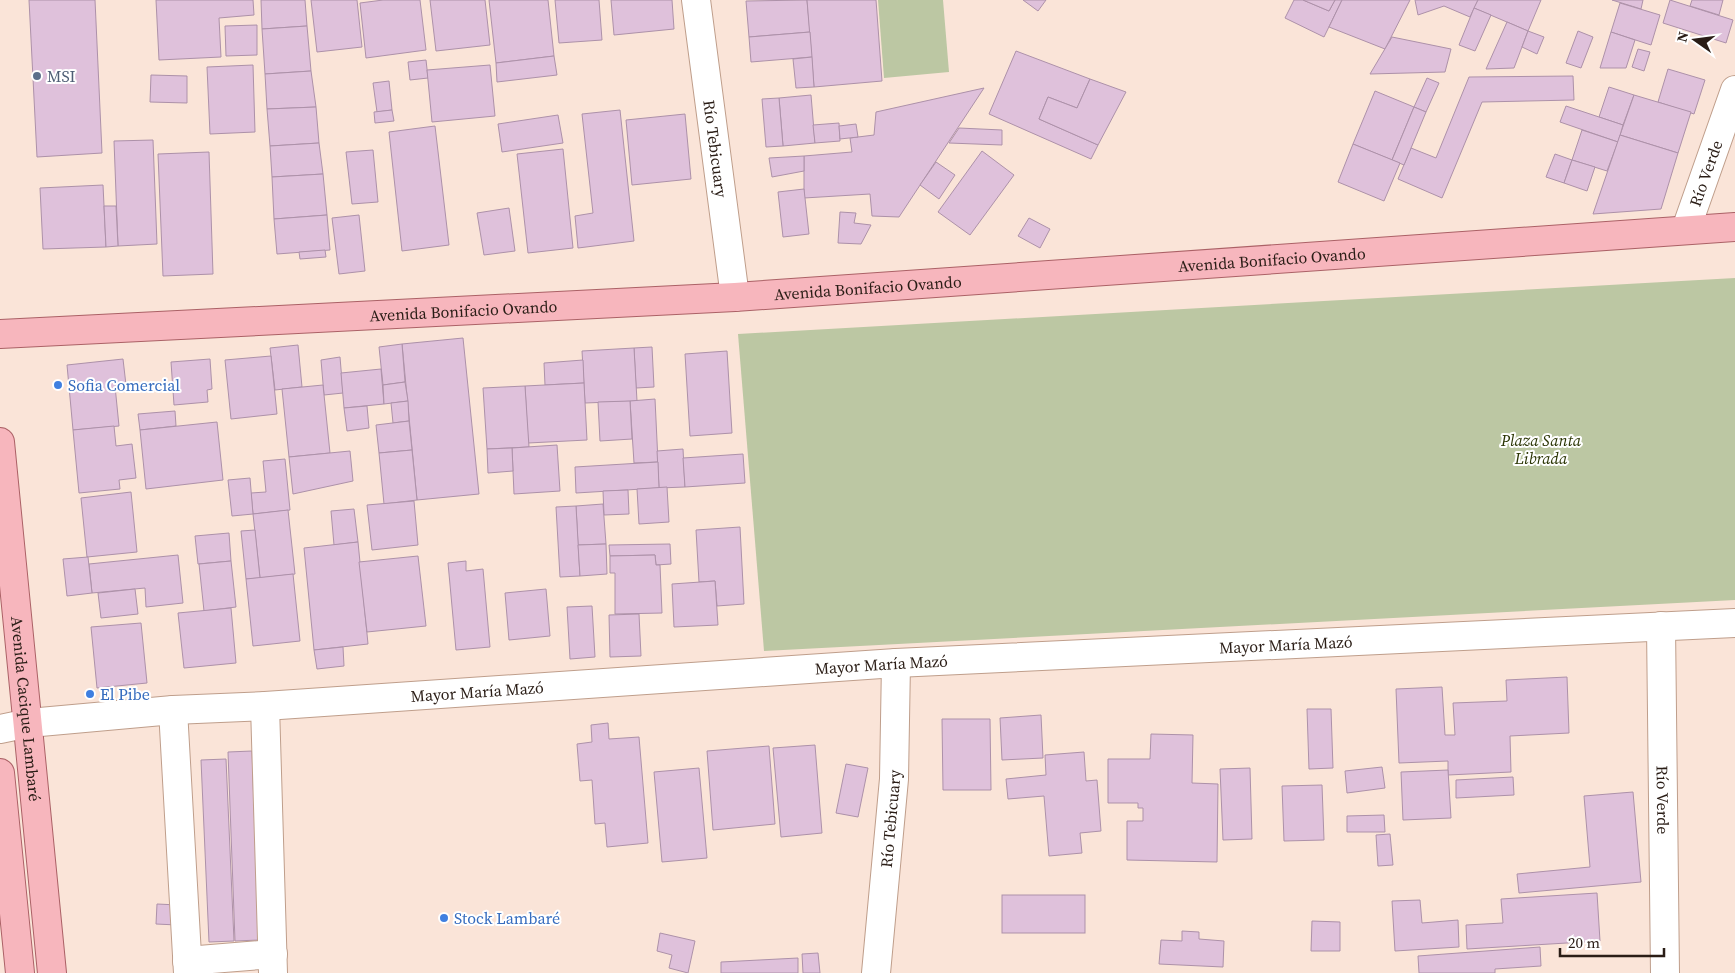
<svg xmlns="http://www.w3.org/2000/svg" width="1735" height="973" font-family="'Source Serif 4',serif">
	<rect width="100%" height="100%" fill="#fae4d8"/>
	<g fill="#bcc7a3">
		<polygon points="878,0 943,0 949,72 884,78"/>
		<polygon points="1735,278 1735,600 764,651 738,334"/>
	</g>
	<g fill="#dfc1db" stroke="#ad91a9">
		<polygon points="29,0 95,0 102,153 37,157"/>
		<polygon points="156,0 253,0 254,15 219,18 221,57 159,60"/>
		<polygon points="261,0 305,0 307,26 262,29"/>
		<polygon points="311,0 357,0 362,47 317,52"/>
		<polygon points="383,0 420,0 426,50 366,58 360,3"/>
		<polygon points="430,0 485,0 490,45 436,51"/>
		<polygon points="489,0 548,0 554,56 496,63"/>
		<polygon points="555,0 599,0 602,40 559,43"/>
		<polygon points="611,0 672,0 674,29 614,35"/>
		<polygon points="807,0 810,32 749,37 746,1"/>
		<polygon points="807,0 876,0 882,81 814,87"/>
		<polygon points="1023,0 1046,0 1038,11"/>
		<polygon points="1294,0 1303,0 1329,11 1335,0 1342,0 1324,37 1285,18"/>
		<polygon points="1303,0 1335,0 1329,11"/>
		<polygon points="1342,0 1410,0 1385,49 1329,27"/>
		<polygon points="1415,0 1478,0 1470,17 1444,6 1418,15"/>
		<polygon points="1478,0 1541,0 1528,31 1474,8"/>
		<polygon points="1612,0 1643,0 1641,9"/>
		<polygon points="1670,0 1733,20 1726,43 1663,23"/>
		<polygon points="1692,0 1723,0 1719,15 1690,6"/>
		<polygon points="1620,3 1660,15 1651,45 1611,32"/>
		<polygon points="1474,8 1491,15 1475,51 1459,45"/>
		<polygon points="1507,22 1528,31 1514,68 1486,69"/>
		<polygon points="257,25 257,55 226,56 225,26"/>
		<polygon points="307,26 311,71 265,74 262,29"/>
		<polygon points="1528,31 1544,37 1537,54 1522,47"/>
		<polygon points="1578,31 1593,37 1581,68 1566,63"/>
		<polygon points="810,32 812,57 751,62 749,37"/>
		<polygon points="1611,32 1635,40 1626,68 1600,68"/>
		<polygon points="1392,37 1451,49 1445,72 1370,74"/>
		<polygon points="1638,49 1650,52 1644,71 1632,67"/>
		<polygon points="1016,51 1090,79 1077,108 1048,97 1039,119 1098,145 1091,159 989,114"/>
		<polygon points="554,56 557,75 497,82 496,63"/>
		<polygon points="812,57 814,87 796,88 793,59"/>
		<polygon points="426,60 428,78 410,80 408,62"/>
		<polygon points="253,65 255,132 210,134 207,67"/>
		<polygon points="490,65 495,116 432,122 427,70"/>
		<polygon points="1668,69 1705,80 1694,114 1658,102"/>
		<polygon points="311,71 316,107 267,109 265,74"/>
		<polygon points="151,75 187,76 187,103 150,102"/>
		<polygon points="1573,76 1574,100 1482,102 1442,198 1398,179 1411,148 1436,158 1469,77"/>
		<polygon points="1427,78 1439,83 1426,112 1414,107"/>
		<polygon points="1090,79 1126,92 1098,145 1039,119 1048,97 1077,108"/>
		<polygon points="389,81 392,110 377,112 373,83"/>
		<polygon points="1609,87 1634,95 1623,125 1599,117"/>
		<polygon points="984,88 899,217 872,216 870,194 804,198 804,156 852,152 850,138 874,135 876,112"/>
		<polygon points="1375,91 1414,107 1392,160 1353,144"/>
		<polygon points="811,95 815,143 783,146 779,98"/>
		<polygon points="1634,95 1691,112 1678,153 1620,135"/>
		<polygon points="779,98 783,146 766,147 762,99"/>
		<polygon points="1566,106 1623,125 1618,142 1560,122"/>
		<polygon points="316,107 319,143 270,146 267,109"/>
		<polygon points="1414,107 1426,112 1404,165 1392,160"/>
		<polygon points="392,110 394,121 375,123 374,112"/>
		<polygon points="620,110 634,241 578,248 575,216 593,213 582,114"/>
		<polygon points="685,114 691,179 632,185 626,120"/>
		<polygon points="558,115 563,143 502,152 498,124"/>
		<polygon points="839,123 840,141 815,143 813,125"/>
		<polygon points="856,124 858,137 840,139 839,126"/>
		<polygon points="435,126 449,245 402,251 389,132"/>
		<polygon points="959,128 1002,130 1002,145 949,143"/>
		<polygon points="1582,130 1618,142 1607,171 1572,160"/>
		<polygon points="1620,135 1678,153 1661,209 1593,214"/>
		<polygon points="153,140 157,244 118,246 114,141"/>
		<polygon points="319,143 323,174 272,177 270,146"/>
		<polygon points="1353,144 1400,163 1384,201 1338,182"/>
		<polygon points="563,149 573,248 528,253 517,154"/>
		<polygon points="373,150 378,202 352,204 346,152"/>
		<polygon points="982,151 1014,175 970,235 938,212"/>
		<polygon points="209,152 213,274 163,276 158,154"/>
		<polygon points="1555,154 1572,160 1564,183 1546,177"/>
		<polygon points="804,156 804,171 772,177 769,158"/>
		<polygon points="1572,160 1595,167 1587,191 1564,183"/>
		<polygon points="936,162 955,175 939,199 920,185"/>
		<polygon points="323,174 327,215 274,219 272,177"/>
		<polygon points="103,185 106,247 43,249 40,188"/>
		<polygon points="804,189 809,234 783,237 778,192"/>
		<polygon points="104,206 116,206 118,246 106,247"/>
		<polygon points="509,208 515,251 484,255 477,213"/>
		<polygon points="840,212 856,213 854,223 871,225 861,244 838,243"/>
		<polygon points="327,215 330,250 277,254 274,219"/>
		<polygon points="359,215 365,271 339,274 332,218"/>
		<polygon points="1029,218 1050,229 1040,248 1018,236"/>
		<polygon points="325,250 326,257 300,259 299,252"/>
		<polygon points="463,338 479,494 417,500 402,344"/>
		<polygon points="402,344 405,382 383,385 379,347"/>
		<polygon points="298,345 302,387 275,390 270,348"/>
		<polygon points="652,347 654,387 636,388 634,348"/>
		<polygon points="634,348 637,401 585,403 582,351"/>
		<polygon points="727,351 732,433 690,436 685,354"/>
		<polygon points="271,356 277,414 231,419 225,360"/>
		<polygon points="340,357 343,393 324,395 321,360"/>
		<polygon points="123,359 126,385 115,386 119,426 73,430 67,365"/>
		<polygon points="210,359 212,389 207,390 208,402 174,405 171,362"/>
		<polygon points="583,360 584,383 545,385 544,363"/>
		<polygon points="381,369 384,404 344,408 341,373"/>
		<polygon points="405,382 408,401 384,404 383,385"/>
		<polygon points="584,383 587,440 528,443 525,386"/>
		<polygon points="323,385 330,453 289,457 282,389"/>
		<polygon points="525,386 529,447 487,449 483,388"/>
		<polygon points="655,399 658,462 634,463 630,401"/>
		<polygon points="408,401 409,421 393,423 391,403"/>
		<polygon points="630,401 632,439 600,441 598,402"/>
		<polygon points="367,406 369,428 347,431 344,408"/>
		<polygon points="175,411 176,426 140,430 138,414"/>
		<polygon points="409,421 412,450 379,453 376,425"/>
		<polygon points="217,422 223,480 146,489 140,430"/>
		<polygon points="114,426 116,446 132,444 136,478 119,480 120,489 79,493 73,430"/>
		<polygon points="557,445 560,491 514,494 512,448"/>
		<polygon points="512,448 513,471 488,473 487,449"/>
		<polygon points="683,449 685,487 659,488 657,451"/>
		<polygon points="412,450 417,500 384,504 379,453"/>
		<polygon points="350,451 353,481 293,494 289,457"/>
		<polygon points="743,454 745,483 685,487 683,458"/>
		<polygon points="285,459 290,510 253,514 251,493 266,492 263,461"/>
		<polygon points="658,462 659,488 576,493 575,467"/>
		<polygon points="250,478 253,514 232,516 228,480"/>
		<polygon points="667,487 669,522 639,524 637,489"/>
		<polygon points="628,490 629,514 604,515 603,491"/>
		<polygon points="131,492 137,552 87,557 81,498"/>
		<polygon points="414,501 418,545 372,550 367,505"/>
		<polygon points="603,504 606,544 578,545 576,506"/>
		<polygon points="576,506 580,576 560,577 556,507"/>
		<polygon points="354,509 358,542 334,545 331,511"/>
		<polygon points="288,510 295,574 260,578 253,514"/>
		<polygon points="740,527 744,604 717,606 715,581 699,582 696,530"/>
		<polygon points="255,530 260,578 246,579 241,531"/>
		<polygon points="229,533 231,561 198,564 195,536"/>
		<polygon points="358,542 368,644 314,650 304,548"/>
		<polygon points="606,544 607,574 580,576 578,545"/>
		<polygon points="670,544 671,564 656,565 655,555 610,556 609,545"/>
		<polygon points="178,555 183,603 146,607 145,588 92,593 89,564"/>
		<polygon points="655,555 656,565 660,565 662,613 615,614 615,573 610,573 610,556"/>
		<polygon points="418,556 426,626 367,632 359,562"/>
		<polygon points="88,557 92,593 67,596 63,559"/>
		<polygon points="231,561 236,607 204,611 199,564"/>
		<polygon points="466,561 466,571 483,569 490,647 456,650 448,563"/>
		<polygon points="293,574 300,641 253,646 246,579"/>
		<polygon points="715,581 718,625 674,627 672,584"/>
		<polygon points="135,589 138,614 101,618 98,593"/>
		<polygon points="546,589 550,636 509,640 505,593"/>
		<polygon points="592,606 595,657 570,659 567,607"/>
		<polygon points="231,608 236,663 184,668 178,613"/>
		<polygon points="639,614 641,656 610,657 609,615"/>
		<polygon points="141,623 147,683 97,688 91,627"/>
		<polygon points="343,647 344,666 317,669 314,650"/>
		<polygon points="1567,677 1569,733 1510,736 1511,772 1448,775 1448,761 1399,763 1396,689 1442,687 1445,735 1455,735 1453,703 1507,701 1506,680"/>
		<polygon points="1307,709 1331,709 1333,768 1309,769"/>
		<polygon points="1041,715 1043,758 1002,760 1000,718"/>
		<polygon points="942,719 990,719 991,790 943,790"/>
		<polygon points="608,723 609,739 639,737 648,843 607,847 605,823 595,824 592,780 580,781 577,744 592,742 591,725"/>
		<polygon points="1151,734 1193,735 1192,783 1218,784 1217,862 1127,860 1127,821 1143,821 1143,808 1138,808 1138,803 1108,803 1108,759 1150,759"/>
		<polygon points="815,745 822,833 781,837 773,748"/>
		<polygon points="769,746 775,824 713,830 707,751"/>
		<polygon points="252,751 259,940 235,941 228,752"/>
		<polygon points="1084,752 1086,781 1097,780 1101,831 1080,833 1082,853 1049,856 1044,796 1008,799 1006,779 1046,775 1045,755"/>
		<polygon points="226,759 234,941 209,942 201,760"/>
		<polygon points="846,764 868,768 858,817 836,813"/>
		<polygon points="1382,767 1385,788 1347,793 1345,771"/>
		<polygon points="699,768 707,858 662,862 654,772"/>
		<polygon points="1250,768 1252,839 1223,840 1220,769"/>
		<polygon points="1448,770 1451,818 1403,820 1401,772"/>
		<polygon points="1513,777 1514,795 1456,798 1456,780"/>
		<polygon points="1322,785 1324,840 1284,841 1282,786"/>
		<polygon points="1633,792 1641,882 1519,893 1517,874 1590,867 1584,796"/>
		<polygon points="1384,815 1385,832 1347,832 1347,816"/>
		<polygon points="1390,834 1393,865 1378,866 1376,835"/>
		<polygon points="1597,893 1600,941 1467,949 1466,925 1503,923 1501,899"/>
		<rect x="1002" y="895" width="83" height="38"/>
		<polygon points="1420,900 1422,923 1458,920 1459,947 1395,951 1392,901"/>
		<polygon points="157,904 178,905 177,925 156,924"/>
		<polygon points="1312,921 1340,922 1340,951 1311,951"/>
		<polygon points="1182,931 1199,932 1199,939 1224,941 1223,967 1159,964 1161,940 1182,941"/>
		<polygon points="660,933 695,941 688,973 669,968 672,955 657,951"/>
		<polygon points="1540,947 1541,966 1495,969 1495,973 1419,973 1418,956"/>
		<polygon points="818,953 820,973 803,973 802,954"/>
		<polygon points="798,958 798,973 721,973 721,962"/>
	</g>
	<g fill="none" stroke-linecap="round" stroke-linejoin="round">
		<g stroke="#bf9e8b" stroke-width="30">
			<g id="minor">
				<path id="s1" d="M696,0L735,297"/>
				<path id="s2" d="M1686,229L1735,90"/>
				<path id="s3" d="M1661,626L1665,973"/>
				<polyline points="265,706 273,973"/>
				<polyline points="173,710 188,973"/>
				<path id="s4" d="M0,729L29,723L173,710L265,706L896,663L1735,623"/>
				<polyline points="187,961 273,954"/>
				<path id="s5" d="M876,973L894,779L896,663"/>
			</g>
		</g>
		<g stroke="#ab6166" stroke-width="30">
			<g id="major">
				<path id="s6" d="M0,334L735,297L1735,227"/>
				<path id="s7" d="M0,442L52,973"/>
				<polyline points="0,773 20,973"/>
			</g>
		</g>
		<use href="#minor" stroke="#fff" stroke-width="28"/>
		<use href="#major" stroke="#f7b6bd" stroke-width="28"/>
	</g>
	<circle fill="#5c6f8a" stroke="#fff" stroke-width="2" cx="37" cy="76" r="5"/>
	<g fill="#3f7fe0" stroke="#fff" stroke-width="2">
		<circle cx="58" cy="385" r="5"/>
		<circle cx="90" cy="694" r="5"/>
		<circle cx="444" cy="918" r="5"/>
	</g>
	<g text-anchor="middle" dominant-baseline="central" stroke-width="4" stroke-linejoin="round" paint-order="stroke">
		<g font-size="16" fill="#4e5e75" stroke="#fff" text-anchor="start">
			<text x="47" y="76">MSI</text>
		</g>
		<g font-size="16" fill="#2a1d16" stroke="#fff">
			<text stroke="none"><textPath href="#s1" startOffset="150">Río Tebicuary</textPath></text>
			<text stroke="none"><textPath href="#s2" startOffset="59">Río Verde</textPath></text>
			<text stroke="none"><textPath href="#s6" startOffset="1274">Avenida Bonifacio Ovando</textPath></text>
			<text stroke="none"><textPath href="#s6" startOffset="869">Avenida Bonifacio Ovando</textPath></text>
			<text stroke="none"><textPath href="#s6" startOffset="464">Avenida Bonifacio Ovando</textPath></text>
			<text stroke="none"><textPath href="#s4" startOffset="1289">Mayor María Mazó</textPath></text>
			<text stroke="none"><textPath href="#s4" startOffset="884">Mayor María Mazó</textPath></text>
			<text stroke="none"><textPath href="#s4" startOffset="479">Mayor María Mazó</textPath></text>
			<text stroke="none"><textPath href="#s7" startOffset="268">Avenida Cacique Lambaré</textPath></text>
			<text stroke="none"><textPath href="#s3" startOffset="174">Río Verde</textPath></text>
			<text stroke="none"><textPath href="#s5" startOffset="155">Río Tebicuary</textPath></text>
		</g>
		<g font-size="16" fill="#366cbe" stroke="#fff" text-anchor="start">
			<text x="68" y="385">Sofia Comercial</text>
			<text x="100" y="694">El Pibe</text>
			<text x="454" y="918">Stock Lambaré</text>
		</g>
		<g font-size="16" font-style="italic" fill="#2a3403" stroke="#fff">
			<text x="1541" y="440">Plaza Santa<tspan x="1541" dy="18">Librada</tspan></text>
		</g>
	</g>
	<g transform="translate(1695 40) rotate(284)" stroke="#ffffff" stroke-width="4" paint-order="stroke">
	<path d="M0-4L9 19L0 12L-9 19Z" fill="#2a1d16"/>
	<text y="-8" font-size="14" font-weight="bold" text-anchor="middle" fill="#2a1d16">N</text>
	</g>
	<path d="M1560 948v8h104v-8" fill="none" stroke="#2a1d16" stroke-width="2.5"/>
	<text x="1568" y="948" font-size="15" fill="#2a1d16" stroke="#ffffff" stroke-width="4" paint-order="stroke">20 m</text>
</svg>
